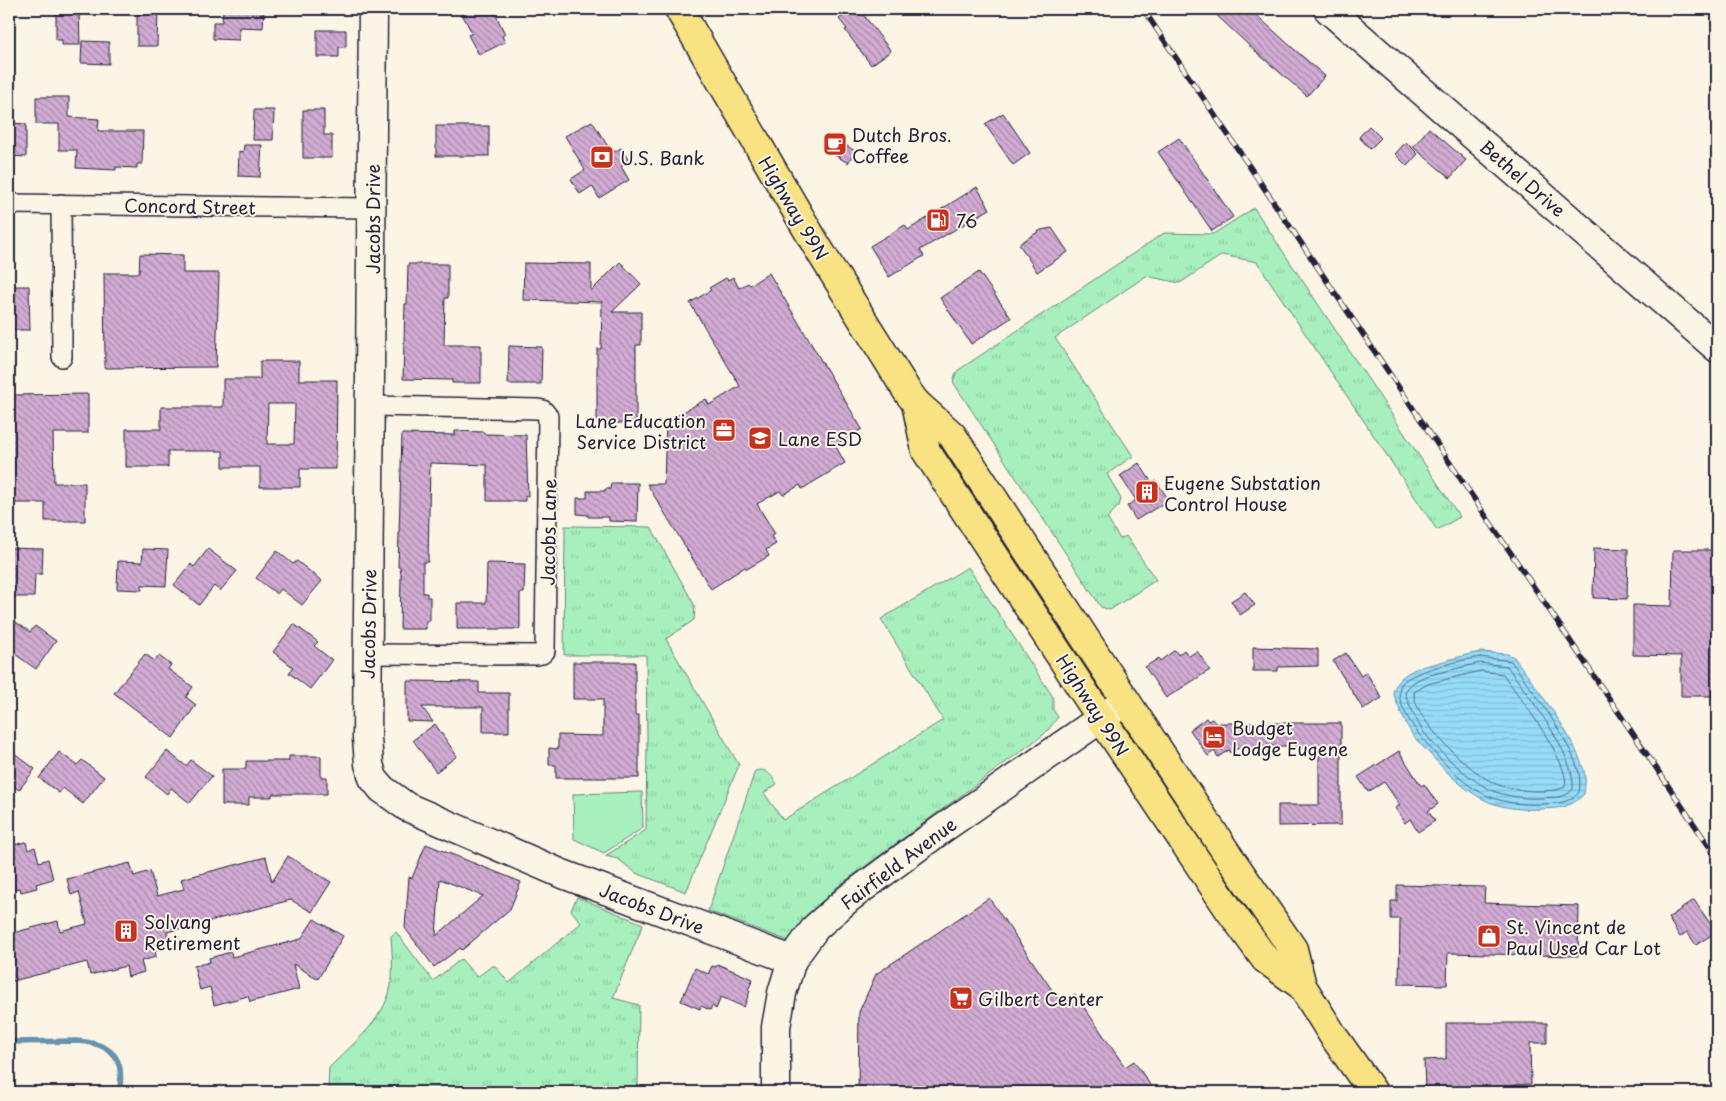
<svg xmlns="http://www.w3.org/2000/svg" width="1726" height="1101" font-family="'Playpen Sans',sans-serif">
	<defs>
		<pattern id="grass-tufts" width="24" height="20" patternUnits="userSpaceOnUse" patternTransform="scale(1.25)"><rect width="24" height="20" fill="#a7efbd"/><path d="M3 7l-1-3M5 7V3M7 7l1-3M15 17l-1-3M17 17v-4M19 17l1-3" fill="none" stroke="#8fcda3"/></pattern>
		<pattern id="water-rules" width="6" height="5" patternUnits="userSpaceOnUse" patternTransform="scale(1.25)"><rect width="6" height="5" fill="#96dcf8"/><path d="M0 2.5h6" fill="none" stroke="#81bcd6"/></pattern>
		<pattern id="building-back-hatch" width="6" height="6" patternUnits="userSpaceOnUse" patternTransform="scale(1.25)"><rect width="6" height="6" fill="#d1abd3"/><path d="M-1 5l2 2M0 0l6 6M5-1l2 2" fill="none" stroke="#a98bac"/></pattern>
	</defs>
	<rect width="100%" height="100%" fill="#fcf5e5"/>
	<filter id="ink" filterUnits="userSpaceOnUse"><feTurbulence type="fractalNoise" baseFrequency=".02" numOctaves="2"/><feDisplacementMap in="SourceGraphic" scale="10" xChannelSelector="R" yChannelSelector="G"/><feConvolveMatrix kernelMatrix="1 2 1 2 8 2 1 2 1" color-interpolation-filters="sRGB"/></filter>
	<g filter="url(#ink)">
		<g fill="url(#grass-tufts)" stroke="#64887c">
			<polygon points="1254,208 1460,517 1437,530 1257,262 1222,255 1180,283 1146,276 1055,338 1133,456 1107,474 1121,499 1119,506 1107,518 1120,539 1126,536 1156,580 1110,610 1101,607 953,382 957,371 1164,233 1213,234"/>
			<polygon points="565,526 651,527 695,606 694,620 666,639 739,765 686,892 636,873 618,859 605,856 646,830 647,740 646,655 564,655"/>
			<path d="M968,567L1053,697V710L1058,717L1048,730L1043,735L837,887L807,917L789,941L708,911L755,771C766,767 772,776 777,784L764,793L783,820L943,720L881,619Z"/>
			<path d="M577,897L643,924L613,998L639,1005L638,1089L328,1088L329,1068C354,1042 389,1017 392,978C393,964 392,950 391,936L396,932L433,981L461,959L477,977L492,966H495L509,983L581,923L571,910Z"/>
		</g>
		<polygon fill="#a7efbd" stroke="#64887c" points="642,792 643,828 604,853 574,839 573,794"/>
		<path fill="url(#water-rules)" stroke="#6892ac" d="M1480,652L1507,654L1514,657C1536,688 1574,735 1584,771C1586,779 1585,787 1584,794C1570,808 1561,808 1542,809C1525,810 1506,809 1489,802C1464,791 1445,771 1427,751C1422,746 1416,740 1412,734C1404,721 1398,707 1393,692C1395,687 1397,681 1401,678C1412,669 1420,667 1433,664C1449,660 1463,655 1480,652Z"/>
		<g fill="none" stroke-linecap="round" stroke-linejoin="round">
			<g stroke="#506c87" stroke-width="1">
				<path d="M1480,657L1511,661C1532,690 1570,739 1579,773C1580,779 1580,786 1579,792C1570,803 1559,803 1545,804C1528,805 1510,804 1493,798C1485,795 1476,790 1470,786C1451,773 1385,707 1402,683C1412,671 1463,660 1480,657Z"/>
				<path d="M1480,663L1507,666C1527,694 1576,755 1573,789C1566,799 1553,797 1542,798C1526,799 1511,797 1496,792C1473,784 1434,748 1421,728C1415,717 1409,705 1405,693C1409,684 1418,679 1426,676Z"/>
				<path d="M1481,671L1503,674C1517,694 1572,764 1565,787C1552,794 1511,791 1496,784C1472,774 1412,719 1414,692L1428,684Z"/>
			</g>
			<path stroke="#6892ac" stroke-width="5.5" d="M9,1042L77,1041C93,1042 114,1047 119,1065C122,1073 120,1084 120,1092"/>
		</g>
		<g fill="url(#building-back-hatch)" stroke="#22223b" fill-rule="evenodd">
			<polygon points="56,9 79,9 80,45 62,45 62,40 56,40"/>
			<polygon points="142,9 158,9 157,46 137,46 137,14 142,14"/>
			<polygon points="223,9 264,9 263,28 239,27 239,40 213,39 213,22 222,22"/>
			<polygon points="465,9 493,9 505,34 502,36 505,42 479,55 468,35 472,33 462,14 467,12"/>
			<polygon points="852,9 859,9 891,51 871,65 845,30 847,29 839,19"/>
			<polygon points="1210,9 1250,9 1287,43 1325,76 1307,96 1256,52"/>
			<polygon points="317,30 346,30 346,47 339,47 339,57 317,57"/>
			<polygon points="82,41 109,42 109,64 81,63"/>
			<polygon points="36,97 69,97 69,117 99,119 98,131 143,131 142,164 137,164 137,168 116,167 116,170 76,168 77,150 59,150 59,124 36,124"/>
			<polygon points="254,110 274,110 273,140 253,140"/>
			<polygon points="303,110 324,110 324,135 332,135 332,158 303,158"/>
			<polygon points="1003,113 1030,153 1013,165 985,124"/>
			<polygon points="592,121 612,153 621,148 629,161 621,166 629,180 599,198 592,186 580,194 571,179 585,170 565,136"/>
			<polygon points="9,123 26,124 26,157 9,156"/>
			<rect x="436" y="126" width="53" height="30"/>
			<polygon points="1369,126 1381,138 1370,149 1359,137"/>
			<polygon points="1429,128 1466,160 1450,178 1413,147"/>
			<polygon points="832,137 855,151 848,163 825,149"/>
			<polygon points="1179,138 1233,217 1212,231 1158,152"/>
			<polygon points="1406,142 1418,154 1407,166 1395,154"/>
			<polygon points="244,145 262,145 260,177 238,176 239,151 243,152"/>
			<polygon points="977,187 990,209 920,250 924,256 889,277 870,246 905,225 908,230"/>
			<polygon points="1052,228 1068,252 1037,272 1019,244 1041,230"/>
			<polygon points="140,254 183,255 183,273 219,273 216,367 105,368 104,273 139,273"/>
			<polygon points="620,262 641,284 612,312 641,312 641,345 636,345 636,423 597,423 597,349 601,349 602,302 523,300 524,263 591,264 591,291"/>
			<polygon points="408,264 448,264 448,298 445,298 444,345 481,345 481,383 452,383 452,380 403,379 405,304 407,304"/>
			<polygon points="979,272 1011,318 971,344 940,298"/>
			<polygon points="769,273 862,429 835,445 845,463 802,489 800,485 783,495 780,491 757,504 775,534 771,536 776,544 766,550 769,556 747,569 745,567 711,589 647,484 664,484 666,422 706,399 709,405 740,386 690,303 711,290 709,288 726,278 728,280 733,277 739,288 748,283 750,285"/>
			<polygon points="9,286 29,286 30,330 9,330"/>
			<polygon points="509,346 542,347 541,384 508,384"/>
			<path d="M260,361H299V380H337L336,469H300V487H260V467H223V451H168V467H126V429H161V407H223V379H260ZM268,404H295L294,444H267Z"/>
			<polygon points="88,394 88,433 53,433 54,483 85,483 85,521 45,521 45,503 10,503 9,395"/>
			<polygon points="455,431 484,432 484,434 526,435 528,496 525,496 525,501 487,501 487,465 430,463 428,562 423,562 423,593 427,593 427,597 430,597 430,621 426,621 426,629 400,629 401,575 400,567 398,567 402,434 455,435"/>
			<polygon points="1139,463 1152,483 1156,481 1169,500 1136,520 1127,506 1136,500 1120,476"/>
			<polygon points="611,483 638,483 637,522 609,521 609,517 588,517 588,515 577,514 577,498 587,498 587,491 605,491 605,489 610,489"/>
			<polygon points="9,548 43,549 42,574 35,574 34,597 9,597"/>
			<polygon points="1594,548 1628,549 1627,599 1593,598"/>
			<polygon points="143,549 168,550 166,586 142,585 142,590 117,589 118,561 142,562"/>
			<polygon points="208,549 237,571 220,591 214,586 199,605 174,585 191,564 194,567"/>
			<polygon points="1673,550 1717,550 1717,696 1681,696 1681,656 1633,655 1633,605 1672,606"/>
			<polygon points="277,551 293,564 297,561 322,581 302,605 281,589 277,594 256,578"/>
			<polygon points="487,563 525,564 524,593 520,593 520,629 457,629 457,603 486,603"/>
			<polygon points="1245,592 1255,605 1240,615 1231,601"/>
			<polygon points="9,617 30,632 35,626 56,641 36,669 9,650"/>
			<polygon points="294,624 318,642 314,646 332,660 310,689 289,673 293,667 273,652"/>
			<polygon points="1253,647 1318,649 1318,666 1278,667 1278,671 1253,671"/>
			<polygon points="1175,650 1178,655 1184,650 1189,656 1197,651 1210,670 1166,698 1145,667 1159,658 1160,661"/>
			<polygon points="1346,653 1361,676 1366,672 1382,698 1363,709 1333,661"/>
			<polygon points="145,654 155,661 159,656 171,665 168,669 193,687 186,697 196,705 173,738 114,693"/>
			<polygon points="573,662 635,662 635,715 639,715 639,778 556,778 556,765 549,765 549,748 558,749 558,735 603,736 603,699 573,699"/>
			<polygon points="407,681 479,682 479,693 509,693 509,732 483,732 483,707 422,707 433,722 407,721"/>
			<polygon points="1206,718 1208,721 1212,719 1217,725 1220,723 1341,723 1341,825 1278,826 1278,805 1319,805 1319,746 1242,746 1231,753 1229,750 1218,757 1214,751 1208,756 1190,730"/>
			<polygon points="435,724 457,756 436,772 413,740"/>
			<polygon points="9,749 35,769 19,790 9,783"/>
			<polygon points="167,751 186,766 191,760 212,776 190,803 171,788 167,794 146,777"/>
			<polygon points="1399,751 1421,786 1424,784 1438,804 1428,811 1435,821 1418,832 1410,819 1405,823 1395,808 1400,805 1384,782 1368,792 1358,777"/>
			<polygon points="59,752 77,765 82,760 104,777 83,804 63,788 59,793 39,778"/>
			<polygon points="289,756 321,756 321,777 327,777 327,794 272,794 272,797 249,797 249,805 222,805 222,769 246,769 246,761 289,761"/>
			<polygon points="26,842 28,850 35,847 39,862 48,859 53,879 36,884 37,888 21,892 20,888 9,890 9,846"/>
			<path d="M426,844L521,882L510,909L462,950L460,948L434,967L405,928L409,877L412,878ZM440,879L483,896L436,936Z"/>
			<polygon points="288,856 331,882 312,912 291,900 167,932 168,939 160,941 162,948 155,950 156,957 141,961 144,972 128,977 126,966 90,975 87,962 9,982 9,934 58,921 60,931 87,924 79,892 71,895 67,879 130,863 134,876 150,871 157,896 184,889 181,879 266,857 272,882"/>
			<polygon points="1397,885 1485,887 1484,903 1579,906 1578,956 1448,953 1447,985 1399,984 1400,919 1391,919 1391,901 1397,901"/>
			<polygon points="989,898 1061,1003 1075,994 1125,1067 1134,1061 1155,1092 858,1092 859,1012 876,974"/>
			<polygon points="1694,900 1716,932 1696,945 1687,932 1680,937 1668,918"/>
			<polygon points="314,919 343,936 318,979 293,964 299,989 250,1002 248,996 214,1005 210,987 200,990 194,966 210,962 209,958 231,952 232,957 301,939"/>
			<polygon points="717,964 753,979 748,990 750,991 744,1007 721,997 716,1009 712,1006 710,1010 701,1006 700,1009 681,1001 695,968 708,974 712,966 716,967"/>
			<polygon points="1446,1023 1547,1023 1547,1043 1530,1043 1531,1084 1515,1085 1516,1092 1425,1092 1424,1060 1446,1059"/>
		</g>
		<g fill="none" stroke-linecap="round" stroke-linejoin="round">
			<g stroke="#22223b" stroke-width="22">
				<g id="street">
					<polyline points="9,204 372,208"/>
					<polyline points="61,204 62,357"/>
					<polyline points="368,654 537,655 542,654 545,651 548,416 543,410 538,409 370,406"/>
				</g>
			</g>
			<g stroke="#22223b" stroke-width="31">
				<g id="secondary">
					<polyline points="373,9 367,738 369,764 373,778 382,789 407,807 560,873 792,960"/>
					<polyline points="1328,9 1717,348"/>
					<polyline points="776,1092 776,1027 782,993 792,960 816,927 849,898 942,829 1126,701"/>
				</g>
			</g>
			<g stroke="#22223b" stroke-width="31">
				<g id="primary">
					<polyline points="679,9 818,248 907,391 916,403 952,435 1126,701 1226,852 1293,949 1302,986 1334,1037 1373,1092"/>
					<polyline points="916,403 926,451 1101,718 1228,908 1265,959 1302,986"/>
				</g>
			</g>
			<use href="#street" stroke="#fcf5e5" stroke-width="19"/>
			<use href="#secondary" stroke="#fcf5e5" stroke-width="28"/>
			<use href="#primary" stroke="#f8e281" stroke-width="28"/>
			<g stroke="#22223b" stroke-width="5.5">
				<polyline id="rail" points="1143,9 1717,858"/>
			</g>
			<use href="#rail" stroke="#fcf5e5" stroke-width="4" stroke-dasharray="11" stroke-linecap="butt"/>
		</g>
	</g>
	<defs>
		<g id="cafe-square" transform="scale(1.25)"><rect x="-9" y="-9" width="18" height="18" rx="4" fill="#c8321e" stroke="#fcf5e5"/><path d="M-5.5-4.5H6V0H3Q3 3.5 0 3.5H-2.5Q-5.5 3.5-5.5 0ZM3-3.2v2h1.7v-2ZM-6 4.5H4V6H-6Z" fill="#fff"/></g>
		<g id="bank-square" transform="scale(1.25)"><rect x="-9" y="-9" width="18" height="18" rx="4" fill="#c8321e" stroke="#fcf5e5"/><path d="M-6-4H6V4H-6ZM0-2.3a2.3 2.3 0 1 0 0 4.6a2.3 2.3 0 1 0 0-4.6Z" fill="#fff"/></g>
		<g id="fuel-square" transform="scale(1.25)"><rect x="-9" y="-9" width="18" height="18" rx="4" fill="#c8321e" stroke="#fcf5e5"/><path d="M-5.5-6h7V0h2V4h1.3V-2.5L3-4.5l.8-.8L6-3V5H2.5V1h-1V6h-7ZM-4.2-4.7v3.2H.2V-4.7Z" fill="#fff"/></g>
		<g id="office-square" transform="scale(1.25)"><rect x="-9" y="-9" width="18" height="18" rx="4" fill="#c8321e" stroke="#fcf5e5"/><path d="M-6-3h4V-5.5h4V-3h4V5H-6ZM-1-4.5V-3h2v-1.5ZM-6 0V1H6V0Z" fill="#fff"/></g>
		<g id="school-square" transform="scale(1.25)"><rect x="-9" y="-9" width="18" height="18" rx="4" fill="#c8321e" stroke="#fcf5e5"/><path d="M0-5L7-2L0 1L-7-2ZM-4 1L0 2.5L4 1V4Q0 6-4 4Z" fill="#fff"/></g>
		<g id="building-square" transform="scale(1.25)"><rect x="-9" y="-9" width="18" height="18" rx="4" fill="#c8321e" stroke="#fcf5e5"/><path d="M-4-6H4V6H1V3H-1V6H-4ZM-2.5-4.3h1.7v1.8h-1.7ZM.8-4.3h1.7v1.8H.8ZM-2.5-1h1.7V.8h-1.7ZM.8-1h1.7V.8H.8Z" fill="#fff"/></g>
		<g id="hotel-square" transform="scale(1.25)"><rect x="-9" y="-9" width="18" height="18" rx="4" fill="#c8321e" stroke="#fcf5e5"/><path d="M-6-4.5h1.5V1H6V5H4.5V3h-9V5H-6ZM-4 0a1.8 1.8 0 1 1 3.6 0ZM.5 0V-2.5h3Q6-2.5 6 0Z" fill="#fff"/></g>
		<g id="shop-square" transform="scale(1.25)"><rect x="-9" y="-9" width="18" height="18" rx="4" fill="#c8321e" stroke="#fcf5e5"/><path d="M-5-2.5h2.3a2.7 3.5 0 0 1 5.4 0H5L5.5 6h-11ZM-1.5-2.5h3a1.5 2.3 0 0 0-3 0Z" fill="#fff"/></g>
		<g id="supermarket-square" transform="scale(1.25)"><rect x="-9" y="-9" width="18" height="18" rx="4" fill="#c8321e" stroke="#fcf5e5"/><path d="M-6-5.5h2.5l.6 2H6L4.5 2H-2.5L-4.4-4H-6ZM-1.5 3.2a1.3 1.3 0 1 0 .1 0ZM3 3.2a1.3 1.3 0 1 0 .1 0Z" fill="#fff"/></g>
	</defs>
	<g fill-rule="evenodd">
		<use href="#cafe-square" x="835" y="144"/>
		<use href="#bank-square" x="602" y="157"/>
		<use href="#fuel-square" x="938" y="220"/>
		<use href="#office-square" x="724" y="430"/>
		<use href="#school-square" x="760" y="438"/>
		<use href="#building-square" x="1147" y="492"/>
		<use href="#hotel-square" x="1214" y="737"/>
		<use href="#building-square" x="126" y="931"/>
		<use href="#shop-square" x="1489" y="936"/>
		<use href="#supermarket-square" x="961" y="998"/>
	</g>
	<g text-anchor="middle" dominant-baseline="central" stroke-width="4" stroke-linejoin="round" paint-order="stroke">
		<g font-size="18" fill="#22223b" stroke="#fcf5e5" text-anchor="start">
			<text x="852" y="134">Dutch Bros.<tspan x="852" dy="21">Coffee</tspan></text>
			<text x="620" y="157">U.S. Bank</text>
			<text x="956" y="220">76</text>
			<text x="706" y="420" text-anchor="end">Lane Education<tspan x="706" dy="21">Service District</tspan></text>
			<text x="778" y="438">Lane ESD</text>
			<text x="1164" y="482">Eugene Substation<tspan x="1164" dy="21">Control House</tspan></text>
			<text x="1232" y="727">Budget<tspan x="1232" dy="21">Lodge Eugene</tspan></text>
			<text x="144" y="921">Solvang<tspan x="144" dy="21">Retirement</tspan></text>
			<text x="1506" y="926">St. Vincent de<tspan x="1506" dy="21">Paul Used Car Lot</tspan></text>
			<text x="978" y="998">Gilbert Center</text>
		</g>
		<g font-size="18" fill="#22223b" stroke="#fcf5e5">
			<text transform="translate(1523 178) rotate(41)">Bethel Drive</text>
			<text transform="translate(190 206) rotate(1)">Concord Street</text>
			<text transform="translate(794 208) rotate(59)">Highway 99N</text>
			<text transform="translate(372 219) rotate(-90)">Jacobs Drive</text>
			<text transform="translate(548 532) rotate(-89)">Jacobs Lane</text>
			<text transform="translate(368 624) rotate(-89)">Jacobs Drive</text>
			<text transform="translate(1093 705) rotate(57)">Highway 99N</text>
			<text transform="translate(898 863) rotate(-37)">Fairfield Avenue</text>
			<text transform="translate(652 908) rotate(21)">Jacobs Drive</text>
		</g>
	</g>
	<rect width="1726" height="1101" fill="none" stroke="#fcf5e5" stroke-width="30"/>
	<rect x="15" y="15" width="1696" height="1071" fill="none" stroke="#22223b" stroke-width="2" filter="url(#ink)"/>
</svg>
